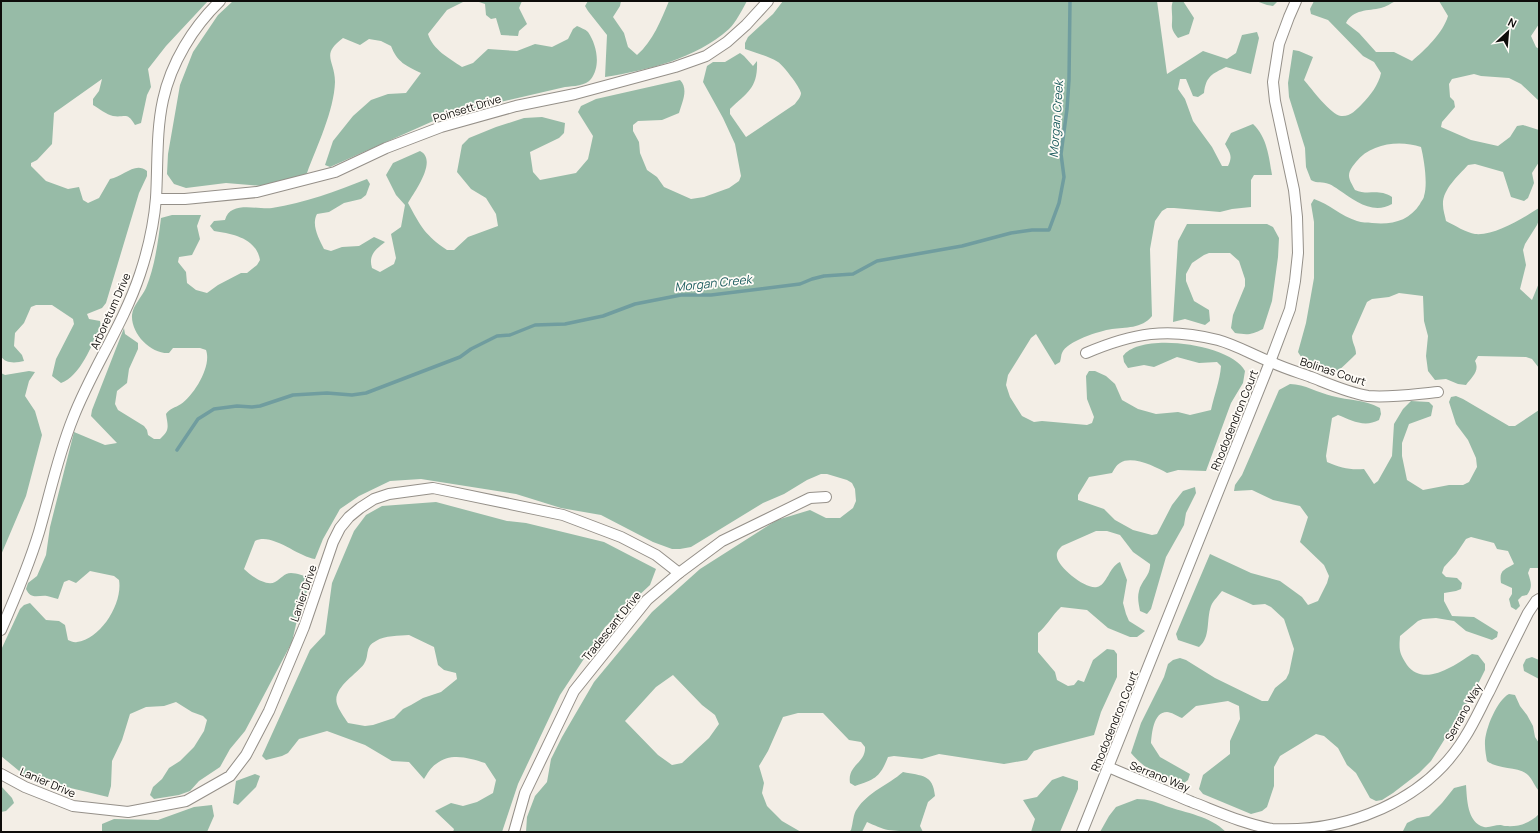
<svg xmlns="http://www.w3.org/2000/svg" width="1540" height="833" font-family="Manrope,sans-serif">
	<rect width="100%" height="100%" fill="#f3eee6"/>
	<g fill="#97bba7" fill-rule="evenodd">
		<path d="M1,1H208L166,46L148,69L151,87L147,95L141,123L135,125C127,111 125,118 113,116C107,115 98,108 93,105V99L99,91L102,79L54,113L52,144L37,160L31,163V166L46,181L68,189L79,187L83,200L88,203L99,198L110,179C123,177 135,161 147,171V176L139,193L106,303L102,308L87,314L89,319L100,321L101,327C92,344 80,377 61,383L52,376L56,359L74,324L73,319L52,305H36L31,307L24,323L15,333L14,346L22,355L24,361C16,363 5,364 1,356Z"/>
		<path d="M233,1H465L447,10L428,34C433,50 449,58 462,67L473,63L488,49L517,51L535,44L552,47L568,39L573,29L577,26C581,28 585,29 588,32C597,45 601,66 591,79C586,86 573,86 565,87L449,114L330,167L325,165L333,141L353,116L371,100L388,94L406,93L421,73C406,66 397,62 391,46L381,41L369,39L360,45L343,38C320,55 335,60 335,82C334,111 317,146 307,173L302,177L262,186L226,183L186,188L174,184L167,174L168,154L180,85L193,52L218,15Z"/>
		<polygon points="476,1 522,1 519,8 527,24 519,31 518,36 501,35 496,18 491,19 486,15 485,4"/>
		<path d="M588,1H621L620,6L613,17L624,33L628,47L637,55C653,41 661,20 669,1H747C742,10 736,22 729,29C695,59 648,70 605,77L607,35L588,11L585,6Z"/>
		<path d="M783,1H1157L1167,74L1203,51L1227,59L1236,53L1242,35L1257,32L1259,38L1251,74L1226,67C1212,74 1206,76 1204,93L1198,97L1193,96L1186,79H1180L1178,89L1185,99L1193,121L1212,147L1222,166H1228C1233,156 1230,153 1225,144L1231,133L1253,124C1267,137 1269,157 1272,175H1254L1251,180V207L1232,209L1220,212L1174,208H1167L1162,211L1155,221L1150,249L1152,316C1142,329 1125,327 1112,329C1099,331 1067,341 1062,353C1061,355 1061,359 1060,362L1055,365L1036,334L1031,338L1008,375L1006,385L1010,397L1022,416L1034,422L1042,421L1087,425L1092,423L1094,417L1087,399L1086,376L1089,371H1095L1106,376L1115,384L1122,400L1138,409L1156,414L1178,412L1190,415L1211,410C1214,395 1220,381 1221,366L1217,362L1199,363L1177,357L1154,367L1144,365L1128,368L1124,362L1123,356C1140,331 1232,344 1245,371L1243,383L1231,403L1206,471L1178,470L1167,473C1156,467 1132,455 1120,463C1116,465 1114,470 1112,473L1089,477L1078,495V500L1104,509L1115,520L1133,530L1152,535L1157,534L1172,505L1179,496L1183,491L1195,487L1196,493L1186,513L1184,525L1166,557L1151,609L1147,614L1140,611C1139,605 1137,598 1139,591C1141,581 1151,575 1150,564L1133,552L1120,535L1107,531H1096L1062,546C1059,549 1056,552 1057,557C1058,567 1086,590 1097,587C1107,585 1109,567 1120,562L1127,580L1123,603L1126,614L1129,621L1145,631L1137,637H1130L1108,628L1087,610L1061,607C1052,615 1047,626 1038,633V652L1055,672L1057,680L1068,686L1074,685L1078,680L1084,682L1093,660L1107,649L1114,650L1117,654V677L1101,712L1094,735L1040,749L1034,751L1027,760L1004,764L939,754L922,759L894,756L888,757C880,777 876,779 855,786L850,783C847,765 866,763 865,747L861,742L849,740L823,713H798L783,717L768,751L759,766L764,783L762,793L767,806L782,821L801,832H526L527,817L535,796L547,782L551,759L562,737L594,682L652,612L700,569L777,520L810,510L826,518H840L853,508L856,501L855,489L852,483L847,480L827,474H821L807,480L784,494L763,503L691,547L680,549H672L653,542L601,515L561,508L516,494L421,479L390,481L359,496L340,509L323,539L315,559C298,557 272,532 255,541L244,569C250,575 266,587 275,582C281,579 284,573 291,573C297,573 304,576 310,578L308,589L300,607L292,642L245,731L230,749L220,767L199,781L190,791L179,795L154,799L150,795L153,787L162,779L169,768L180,761L194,747L204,731L207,720L203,716L192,712L176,702L164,706L146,707L130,714L122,740L112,761L111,786L108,797L37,780L24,775L1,756V650L20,609L24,605L30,603L46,620L59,621L65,625L68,640C71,641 74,643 77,642C101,639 123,603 119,580L114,576L90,571L76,583L69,580L64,582L58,599C54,598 51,597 47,596C38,595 31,600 26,589L28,583L37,576L46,555L50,527L74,432L105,445L117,443L91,416L92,410L124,328L125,334L138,343V349L129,369L127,383L117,391L115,404L118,410L144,426L147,430L148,435L154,439H160C170,430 168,427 166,414C170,408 175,408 181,404C194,395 212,366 206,350L200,348H173L169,353C151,354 131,334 132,315C133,305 142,297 146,288C155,266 158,242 161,218L172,215H201L197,226L200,239L192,255L179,257L178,262L186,272L187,283L196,290L207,293L218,285L241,273H247L257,265L260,260C256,238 233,234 214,231L210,226L214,221L225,220C230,200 258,210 272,208C305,203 336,191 367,179L370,184L366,195L361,199L344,203L329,212L317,214C311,225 319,239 324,249L331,251L342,247L359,246L374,237L385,242C376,249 368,255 372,268L380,272L394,264L396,258L391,234L401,227L405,205L396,195L386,175L393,163L420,151C438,160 415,191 408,203C421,227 425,235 447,250H454L468,237L498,226L496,214L486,198L471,189L457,172L462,145L469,138L496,127L524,118L542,117L565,123L564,133L559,138L530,152L533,172L540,180L576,173L588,159L593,136L578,112L581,106L596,99L680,80C689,89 682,102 679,113L662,120L638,121L633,125V131L639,142L640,153L647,170L657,177L664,187L691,199L704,197L729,188L739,181L741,176L735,144L723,118L703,82L707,66L713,62H725L740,53L744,56L753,66L757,61C758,88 748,92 730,109V114L746,137L795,104C797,101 801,97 801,93C800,87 783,65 778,62C768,56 756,53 745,49V43L748,37L773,14ZM673,675L702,705L715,715L719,724L709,738L682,763L672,765L658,755L625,721L656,687Z"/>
		<path d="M1173,1H1183L1194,18L1189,34L1178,38C1169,27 1173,26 1172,14C1172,9 1171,6 1173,1Z"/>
		<polygon points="1256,1 1278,1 1273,6 1267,5"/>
		<path d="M1314,1H1396C1391,3 1386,7 1381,8C1368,11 1353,9 1346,23L1359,33L1376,52H1394L1412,61C1425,50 1443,33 1448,16L1439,1H1539V24L1531,36L1536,47L1539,49V101L1521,84L1509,78L1481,76L1474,74L1452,79L1449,84L1450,97L1454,101L1455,107L1442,122L1441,127L1471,140L1498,146L1510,137L1517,126L1523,125L1539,130V162L1532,173L1534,183L1528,198L1524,201L1511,197L1503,172L1475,164L1468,165C1458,176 1442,190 1443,205C1443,210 1445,216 1446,221C1454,225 1467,233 1475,234C1495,236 1523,218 1539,208V220L1537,225L1525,244L1523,250L1526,265L1520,289L1532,300L1539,283V368L1532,359L1526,357L1478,356L1475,361C1480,371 1472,377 1466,385L1458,384L1446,379L1435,380L1428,371L1426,356L1428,336L1424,321L1423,296L1399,293L1389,297L1372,299L1367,302L1352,336C1352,343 1356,347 1356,354C1339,370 1333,382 1311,366C1306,361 1301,358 1298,352L1306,323L1314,278V222L1311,204L1314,199C1329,204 1341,216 1357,221C1362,223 1367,222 1372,223C1392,225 1409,221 1420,204C1421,201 1424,199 1424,196C1428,184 1424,159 1421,147C1400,140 1371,143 1356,162C1353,166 1349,170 1349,176C1349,180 1353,186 1355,190C1368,196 1378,188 1392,197V204C1373,215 1355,201 1339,190C1336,188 1332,185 1329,184C1322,181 1318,184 1311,180L1306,167L1305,148L1289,97L1288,83L1293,50L1299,51L1313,57L1304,80C1311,88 1331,115 1341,116C1350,117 1356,110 1362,104C1370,96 1379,84 1381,73L1374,62L1363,56L1328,20L1311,14L1310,9Z"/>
		<path d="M1187,224H1267L1273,227L1279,238L1278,257L1272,301L1263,329C1251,335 1248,335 1235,333L1231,328L1233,315L1245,286V279L1239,261L1230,253H1209L1204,255L1192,263L1186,274V281L1194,301L1209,310L1210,321L1205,325L1185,319L1173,322L1178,241Z"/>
		<polygon points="29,371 35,372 29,381 25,396 35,411 42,435 26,496 1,555 1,373 5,375"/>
		<path d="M1290,384C1305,384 1318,393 1332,396C1350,401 1363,399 1380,408L1381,414L1379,420C1364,428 1351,420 1338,415L1332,418L1326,456L1327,462C1341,468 1349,470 1364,469L1374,484L1378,481L1392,456L1394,424L1403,409L1411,401L1429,402L1433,406L1431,416L1409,424L1402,443V456L1407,480L1423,490L1449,485H1463L1469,482L1477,467L1476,458L1468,440L1456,424L1449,402L1451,397L1456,396L1463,399L1509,426H1515L1539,410V568H1530L1528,573C1531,582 1533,587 1527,595L1522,596L1518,600L1520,606L1516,610L1511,607L1509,599L1512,594V588L1501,583C1499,570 1504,570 1514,564L1508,551L1497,549L1494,543L1471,537L1466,539L1456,554L1444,567L1442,573L1446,577L1457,578L1462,583L1461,589L1456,591L1444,593V601L1452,616L1474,617L1498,632L1497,637L1492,640L1466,631L1454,621L1436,618L1423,619L1418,621L1400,636C1399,650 1399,653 1407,665C1424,688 1455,665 1472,654L1478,655L1485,664V670L1474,692L1431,761L1419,773L1393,793L1382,800L1376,801L1370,798L1356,773L1347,765L1338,748L1324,736L1316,734L1280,756L1274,767V786L1267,807L1262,811L1251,814L1203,794L1199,789L1203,775L1230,754V741L1240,719L1239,706L1228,701L1196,706L1182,718C1177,716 1171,712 1167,712C1153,712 1152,734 1151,743L1160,757L1190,774L1188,780L1184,783C1163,778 1145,770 1131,753L1141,723L1164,677L1168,664L1173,660L1180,658L1186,660L1215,678L1262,701H1268L1275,688L1286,679L1289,673L1294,649L1284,619L1271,607L1265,604L1253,605L1222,591C1219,595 1213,601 1211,606C1206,620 1211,637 1199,647L1178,640L1176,634L1210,554L1251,573L1280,581L1302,597L1308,605L1318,601L1327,583L1329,576L1324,565L1300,542L1308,517L1300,506L1273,500L1252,490L1234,491L1235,485L1242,475L1279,390Z"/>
		<path d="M436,502L507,521L526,523L604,542L656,569L650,585L605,627L560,695L518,784L502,832H453L454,829L435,811L451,803L463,806L477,802L493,793L496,780L485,763C469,758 451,752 436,764C431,767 427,774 424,779L409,762L392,761L365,745L327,731L299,739L288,753L282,756L266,760L262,756L310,650L325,634L332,583L354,531L366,515L382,506ZM409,635L434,647L438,665L444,670L456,673L457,679L441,692L423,698L411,705L403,709L394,718L373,725L365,726L348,723C344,717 339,710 337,704C332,688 356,675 364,664C370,655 364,647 376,641C385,635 399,636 409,635Z"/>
		<polygon points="1532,657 1539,660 1539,679 1524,671 1523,665 1526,659"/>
		<path d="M1509,694L1515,695L1520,706L1527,715L1533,726L1535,737L1539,743V791C1535,787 1533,780 1528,775C1519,766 1498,770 1487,761C1486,756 1485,750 1485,745C1484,731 1497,700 1509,694Z"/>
		<path d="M903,772C922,776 933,774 935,796L928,802L920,826L923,832C911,832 899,831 888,830C882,829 874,825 867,822L862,832H849L851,830C853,824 853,814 857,809C868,792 888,785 903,772Z"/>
		<polygon points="255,774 260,776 256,787 238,805 233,803 236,781"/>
		<polygon points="1063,776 1078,781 1078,789 1060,832 1031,832 1035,819 1023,800 1037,797 1052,780"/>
		<path d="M1466,785C1467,798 1467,823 1484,827C1489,828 1495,825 1500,825C1503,825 1502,826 1506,826C1519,827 1530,823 1539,814V832L1403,831L1407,823L1417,818L1429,816L1442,803L1454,788Z"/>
		<polygon points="1,786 12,798 14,803 6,811 1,812"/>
		<path d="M1137,799C1148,799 1156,802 1166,806C1186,813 1210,816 1226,832H1100L1109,816L1116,807Z"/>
		<polygon points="212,805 214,816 207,832 102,832 102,824 114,819 158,820 194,807"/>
	</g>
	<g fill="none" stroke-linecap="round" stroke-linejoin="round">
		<polyline stroke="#709d9f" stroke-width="3.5" points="177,450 198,419 214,409 237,406 252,407 260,406 293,395 327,393 352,395 366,393 460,357 471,349 497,336 510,335 535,325 565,324 603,316 635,304 681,295 711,295 800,284 812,279 824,276 853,274 877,261 962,246 1011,233 1032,230 1049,230 1059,203 1064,177 1061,154 1067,109 1069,80 1070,1"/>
		<g stroke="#959089" stroke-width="12">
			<g id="street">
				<polyline points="156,199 185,199 257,192 335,172 386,148 441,127 516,106 575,94 675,67 706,56 727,42 746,25 768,1"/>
				<path d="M1086,353C1133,333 1167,327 1218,340C1236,345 1253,355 1271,362C1284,368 1297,372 1311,377C1329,384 1349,393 1368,396C1391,398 1415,394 1438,392"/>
				<path d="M1,630C15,598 29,565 39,532C50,494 58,455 73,418C92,369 123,325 140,274C148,250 154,223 156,198C158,165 156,132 163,100C171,63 193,27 220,1"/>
				<path d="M1108,767C1136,779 1164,790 1192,802C1218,812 1244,824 1272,829C1347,833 1426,801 1465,737C1474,723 1481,707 1489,692C1502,665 1515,639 1528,613L1536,601L1539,599"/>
				<polyline points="1,774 25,787 73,806 128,812 186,801 230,776 246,755 269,711 304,627 333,542 340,528 349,517 360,508 374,499 389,494 433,488 563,515 621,537 656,555 679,573"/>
				<polyline points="514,832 525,793 574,691 647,600 679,573 722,541 810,498 826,497"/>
				<polyline points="1082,832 1270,362 1290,309 1295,281 1298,253 1297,217 1294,190 1275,101 1273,82 1279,44 1289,17 1296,1"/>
			</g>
		</g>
		<use href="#street" stroke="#fff" stroke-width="10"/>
	</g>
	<g text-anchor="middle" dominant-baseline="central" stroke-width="3.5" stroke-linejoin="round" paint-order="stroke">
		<g font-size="11" fill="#0e0c0a" stroke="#fffcf7">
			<text transform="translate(467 108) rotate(-17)">Poinsett Drive</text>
			<text transform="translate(110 311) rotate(-66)">Arboretum Drive</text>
			<text transform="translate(1333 371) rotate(18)">Bolinas Court</text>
			<text transform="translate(1234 420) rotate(-68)">Rhododendron Court</text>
			<text transform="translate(303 593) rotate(-71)">Lanier Drive</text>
			<text transform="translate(611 626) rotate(-51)">Tradescant Drive</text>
			<text transform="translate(1463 712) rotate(-61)">Serrano Way</text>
			<text transform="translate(1114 721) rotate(-68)">Rhododendron Court</text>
			<text transform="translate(1160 776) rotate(22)">Serrano Way</text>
			<text transform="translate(48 782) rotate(23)">Lanier Drive</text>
		</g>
		<g font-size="12" font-style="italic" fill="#1d5d5f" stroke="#fffcf7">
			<text transform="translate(1056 119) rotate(-86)">Morgan Creek</text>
			<text transform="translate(713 283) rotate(-6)">Morgan Creek</text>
		</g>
	</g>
	<rect width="1540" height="833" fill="none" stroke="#0e0c0a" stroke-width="4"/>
	<g transform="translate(1508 32) rotate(26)" stroke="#fffcf7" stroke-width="3" paint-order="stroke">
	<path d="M0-3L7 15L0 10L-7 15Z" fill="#0e0c0a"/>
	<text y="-6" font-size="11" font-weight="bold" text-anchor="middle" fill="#0e0c0a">N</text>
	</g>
</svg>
